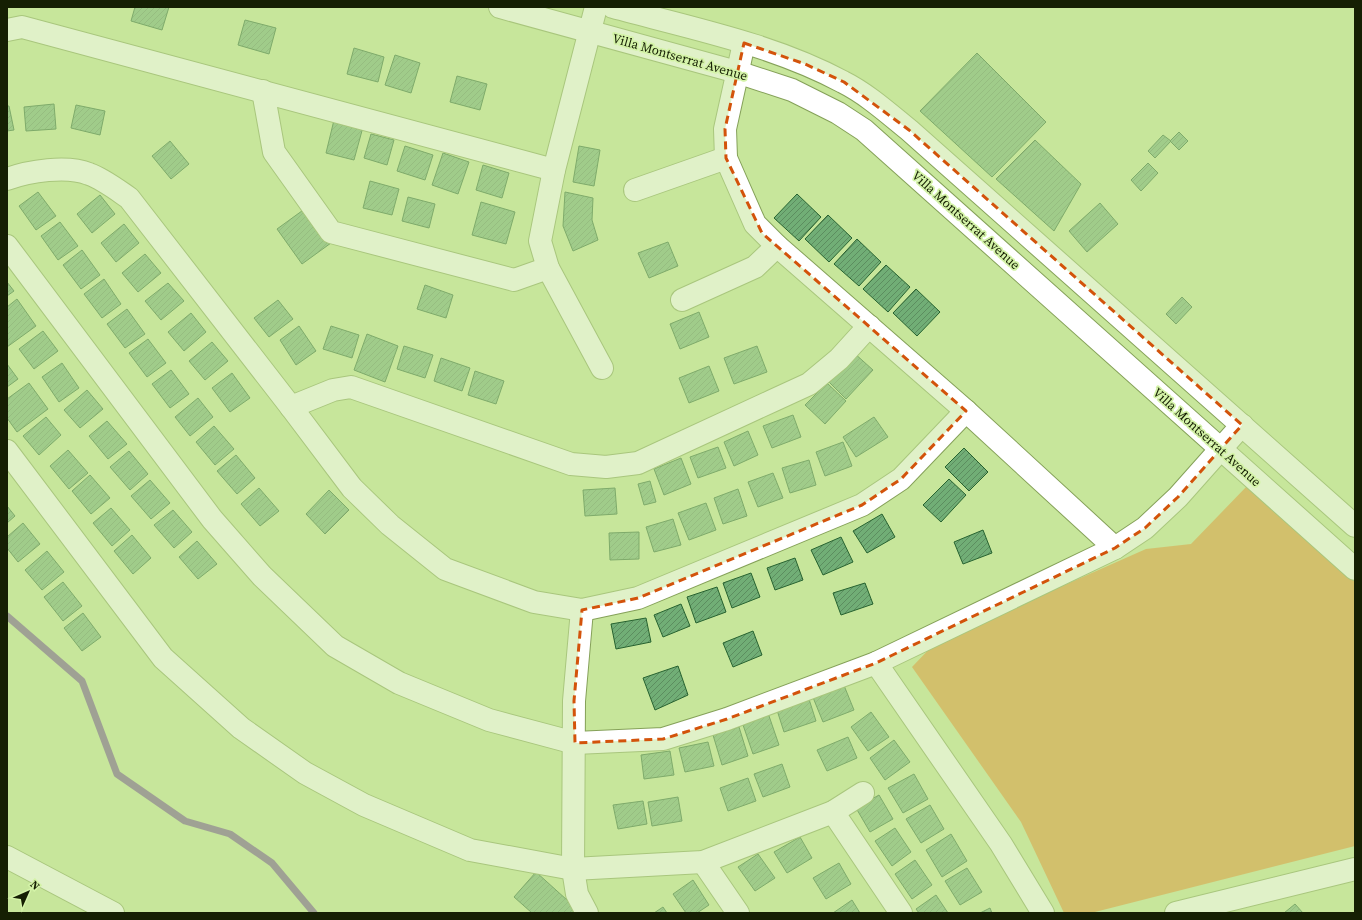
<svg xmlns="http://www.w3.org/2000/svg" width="1362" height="920" font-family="'Source Serif 4',serif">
	<defs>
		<pattern id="building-hatch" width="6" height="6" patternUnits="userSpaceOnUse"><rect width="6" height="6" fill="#71ae76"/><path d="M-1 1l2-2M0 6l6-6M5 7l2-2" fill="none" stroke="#5c8d5f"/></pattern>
	</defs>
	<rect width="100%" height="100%" fill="#c7e69b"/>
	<polygon fill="#e19234" points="1248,485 1355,582 1355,846 1091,913 1064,913 1021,822 912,667 936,642 1146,549 1191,544"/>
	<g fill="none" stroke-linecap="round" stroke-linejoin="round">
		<polyline stroke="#704f8c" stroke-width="7" points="7,616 82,681 117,774 185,821 230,834 272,863 314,913"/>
	</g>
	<g fill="url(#building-hatch)" stroke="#276330">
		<polygon points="135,7 169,7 162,30 131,21"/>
		<polygon points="245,20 276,28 269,54 238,45"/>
		<polygon points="354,48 384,57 378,82 347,74"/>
		<polygon points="977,53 1046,122 992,177 920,111"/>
		<polygon points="395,55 420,63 411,93 385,85"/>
		<polygon points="457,76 487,84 480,110 450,102"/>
		<polygon points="54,104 56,129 26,131 24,107"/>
		<polygon points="76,105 105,111 100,135 71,128"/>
		<polygon points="7,106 9,106 14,130 7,131"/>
		<polygon points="334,120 363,127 354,160 326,153"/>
		<polygon points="1179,132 1188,141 1179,150 1170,141"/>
		<polygon points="371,134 394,140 387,165 364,158"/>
		<polygon points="1163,135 1171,141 1155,158 1148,151"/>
		<polygon points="1035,140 1081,184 1054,231 996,179"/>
		<polygon points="170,141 189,164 171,179 152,156"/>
		<polygon points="405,146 433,155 425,180 397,171"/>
		<polygon points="579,146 600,150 594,186 573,182"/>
		<polygon points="443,153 469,162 458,194 432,185"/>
		<polygon points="1148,163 1158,173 1141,191 1131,180"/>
		<polygon points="483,165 509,173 502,198 476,190"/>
		<polygon points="370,181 399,189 392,215 363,208"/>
		<polygon points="38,192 56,216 36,230 19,206"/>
		<polygon points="565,192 593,198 592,220 598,240 573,251 563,226"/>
		<polygon points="797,194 821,217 799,241 774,218"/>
		<polygon points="100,195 115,214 92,233 77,214"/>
		<polygon points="408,197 435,204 429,228 402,221"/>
		<polygon points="481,202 515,212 506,244 472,235"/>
		<polygon points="1100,203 1118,224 1087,252 1069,231"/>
		<polygon points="306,208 331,243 302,264 277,229"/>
		<polygon points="828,215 852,238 829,262 805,239"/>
		<polygon points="60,222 78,246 58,260 41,236"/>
		<polygon points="124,224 139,243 116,262 101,243"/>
		<polygon points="857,239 881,262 859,286 834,264"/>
		<polygon points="668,242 678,266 649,278 638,253"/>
		<polygon points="82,250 100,275 81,289 63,265"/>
		<polygon points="145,254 161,273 138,292 122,273"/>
		<polygon points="886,265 910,287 888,312 863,289"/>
		<polygon points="104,279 121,304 102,318 84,294"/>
		<polygon points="7,282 14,291 7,296"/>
		<polygon points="168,283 184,301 161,320 145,301"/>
		<polygon points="425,285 453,295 446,318 417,309"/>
		<polygon points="916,289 940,312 917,336 893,313"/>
		<polygon points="1182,297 1192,307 1176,324 1166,314"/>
		<polygon points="17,299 36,326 7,347 7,307"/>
		<polygon points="278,300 293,319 269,337 254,318"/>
		<polygon points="127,309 145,334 125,348 107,324"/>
		<polygon points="699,312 709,337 680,349 670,324"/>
		<polygon points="191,313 206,332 184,351 168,332"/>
		<polygon points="299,326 316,351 296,365 280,340"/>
		<polygon points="331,326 359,335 352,358 323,349"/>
		<polygon points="43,331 58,351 34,369 19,349"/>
		<polygon points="367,334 398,346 385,382 354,370"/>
		<polygon points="148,339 166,363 147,377 129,353"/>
		<polygon points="212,342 228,361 205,380 189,361"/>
		<polygon points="404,346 433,355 425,378 397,369"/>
		<polygon points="757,346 767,372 734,384 724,358"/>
		<polygon points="853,352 873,370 846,399 827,380"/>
		<polygon points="441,358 470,368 462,391 434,381"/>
		<polygon points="62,363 79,388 59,402 42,377"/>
		<polygon points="7,364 18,379 7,387"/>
		<polygon points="709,366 719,391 689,403 679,378"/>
		<polygon points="171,370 189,394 170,408 152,384"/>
		<polygon points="475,371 504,381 496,404 468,395"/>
		<polygon points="232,373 250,398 230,412 212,388"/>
		<polygon points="29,383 48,409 17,432 7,418 7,399"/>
		<polygon points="827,383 846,401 825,424 805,405"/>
		<polygon points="87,390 103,409 80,428 64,410"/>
		<polygon points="198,398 213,417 190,436 175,417"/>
		<polygon points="793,415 801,437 772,448 763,426"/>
		<polygon points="46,417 61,435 39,455 23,436"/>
		<polygon points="874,417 888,437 856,457 843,437"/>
		<polygon points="107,421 127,444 108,459 89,436"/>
		<polygon points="214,426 234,449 215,465 196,442"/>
		<polygon points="748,431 758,455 734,466 724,442"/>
		<polygon points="843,442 852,466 825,476 816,452"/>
		<polygon points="718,447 726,468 698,478 690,457"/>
		<polygon points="964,448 988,472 969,491 945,467"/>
		<polygon points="68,450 88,473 69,489 50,466"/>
		<polygon points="129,451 148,474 130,490 110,467"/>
		<polygon points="236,455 255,478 237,494 217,471"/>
		<polygon points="681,458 691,484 664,495 654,469"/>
		<polygon points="809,460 816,485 790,493 782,468"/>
		<polygon points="773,473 783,498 758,507 748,482"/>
		<polygon points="90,475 110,498 91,514 72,491"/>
		<polygon points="949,479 966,495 941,522 923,505"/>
		<polygon points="150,480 170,503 151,519 131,496"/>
		<polygon points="650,481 656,502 644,505 638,484"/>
		<polygon points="259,488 279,511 260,526 241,504"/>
		<polygon points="615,488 617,514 585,516 583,490"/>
		<polygon points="738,489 747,516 723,524 714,498"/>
		<polygon points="329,490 349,510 325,534 306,514"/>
		<polygon points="706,503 716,530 689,540 678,513"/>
		<polygon points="7,506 15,516 7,523"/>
		<polygon points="111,508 130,530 112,546 93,523"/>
		<polygon points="173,510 192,532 174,548 154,525"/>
		<polygon points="882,514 895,537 867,553 853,531"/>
		<polygon points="673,519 681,545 654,552 646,527"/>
		<polygon points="23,523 40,544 18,562 7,548 7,537"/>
		<polygon points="983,530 992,553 963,564 954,542"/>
		<polygon points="639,532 639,559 610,560 609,533"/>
		<polygon points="132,535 151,558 133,574 114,551"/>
		<polygon points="841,537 853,562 823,575 811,550"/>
		<polygon points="197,541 217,564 198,579 179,557"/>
		<polygon points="47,551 64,572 42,590 25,570"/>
		<polygon points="795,558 803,580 775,590 767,568"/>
		<polygon points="751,573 760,597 732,608 723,583"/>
		<polygon points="63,582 82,606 63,621 44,597"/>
		<polygon points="865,583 873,604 841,615 833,593"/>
		<polygon points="717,587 726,612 696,623 687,597"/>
		<polygon points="681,604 690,626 663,637 654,615"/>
		<polygon points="83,613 101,637 82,651 64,628"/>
		<polygon points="646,618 651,642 616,649 611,624"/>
		<polygon points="753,631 762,655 733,667 723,643"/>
		<polygon points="678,666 688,695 655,710 643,678"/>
		<polygon points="843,683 854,710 823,722 812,695"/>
		<polygon points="808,696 816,721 784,732 776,707"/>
		<polygon points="871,712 889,737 868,751 851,727"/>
		<polygon points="768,713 779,745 753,754 742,722"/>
		<polygon points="739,727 748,756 722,765 713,735"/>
		<polygon points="848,737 857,758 827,771 817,750"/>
		<polygon points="894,740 910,762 885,780 870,758"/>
		<polygon points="708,742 714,766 685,772 679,748"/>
		<polygon points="670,751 674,775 644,779 641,755"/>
		<polygon points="782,764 790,787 763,797 754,774"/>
		<polygon points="914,774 928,799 903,813 888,788"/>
		<polygon points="748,778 756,801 728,811 720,788"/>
		<polygon points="879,795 893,819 870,832 856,808"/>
		<polygon points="678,797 682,821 652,826 648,802"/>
		<polygon points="643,801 647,824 618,829 613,805"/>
		<polygon points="930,805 944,829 921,843 906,819"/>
		<polygon points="895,828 911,852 892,866 875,841"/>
		<polygon points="951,834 967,861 942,877 926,850"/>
		<polygon points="800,837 812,858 787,873 774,852"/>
		<polygon points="758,854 775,878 755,891 738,867"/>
		<polygon points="915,860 932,885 912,899 895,874"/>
		<polygon points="839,863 851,884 826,899 813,878"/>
		<polygon points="967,868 982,892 960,905 945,881"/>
		<polygon points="536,872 577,909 573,913 532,913 514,897"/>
		<polygon points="693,880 709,905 697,913 686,913 673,894"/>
		<polygon points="936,895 948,913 919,913 916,909"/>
		<polygon points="852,900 860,913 833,913"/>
		<polygon points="1295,904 1303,913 1284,913"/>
		<polygon points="663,907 667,913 654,913"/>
		<polygon points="990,908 992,913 980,913"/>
	</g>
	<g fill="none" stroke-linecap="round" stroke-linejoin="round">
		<g stroke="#85a159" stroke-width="24">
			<g id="minor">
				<polyline points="596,7 554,170 540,241 548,268 602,368"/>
				<polyline points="7,30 22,27 554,170"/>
				<polyline points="744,43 725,129 726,158 755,224 777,246 966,411 1115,548"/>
				<polyline points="263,91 274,152 331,232 514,280 548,268"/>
				<path d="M7,179C29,171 67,165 89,174C103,179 116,189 129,198L291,407L352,488L390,525L445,569L534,602L582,610L638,598L862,505L901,479L966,411"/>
				<polyline points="635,190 726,158"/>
				<polyline points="7,246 212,519 262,576 335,646 399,683 489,720 575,743 663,739 727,719 876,663 1115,548 1145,528 1178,497 1242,425"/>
				<polyline points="682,300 755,267 777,246"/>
				<polyline points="291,407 333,390 351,387 571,464 606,467 638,463 772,401 809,384 839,359 869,326"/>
				<polyline points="7,451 163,658 241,728 305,773 364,805 470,850 573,869 703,862 833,812 863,793"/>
				<polyline points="582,610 574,701 573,869 577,894 587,913"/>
				<polyline points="876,663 1001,844 1043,913"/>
				<polyline points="833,812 901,913"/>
				<polyline points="7,857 113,913"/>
				<polyline points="703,862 738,913"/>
				<polyline points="1176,913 1355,869"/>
			</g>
		</g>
		<g stroke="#85a159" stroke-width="24">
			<g id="tertiary">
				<polyline points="500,7 737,72 792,90 838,113 864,130 1355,569"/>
				<path d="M613,7C690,28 772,44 843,82C867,94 888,113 909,130L1355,526"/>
			</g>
		</g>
		<use href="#minor" stroke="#fff" stroke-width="22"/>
		<use href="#tertiary" stroke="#fff" stroke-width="22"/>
	</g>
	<path d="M0 0H1362V920H0ZM744,43L805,64L844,82L909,130L1242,425L1178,497L1145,528L1115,548L876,663L727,719L663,739L575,743L574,701L582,610L638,598L862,505L901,479L966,411L762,233L726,158L725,129Z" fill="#c7e69b" fill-opacity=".55" fill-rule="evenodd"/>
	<path fill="none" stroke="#d3530b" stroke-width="3" stroke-dasharray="8 5" stroke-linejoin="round" d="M744,43L805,64L844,82L909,130L1242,425L1178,497L1145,528L1115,548L876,663L727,719L663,739L575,743L574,701L582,610L638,598L862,505L901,479L966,411L762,233L726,158L725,129Z"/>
	<g text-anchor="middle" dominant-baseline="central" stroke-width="3.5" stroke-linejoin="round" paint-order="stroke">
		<g font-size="13" fill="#151f03" stroke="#d4f3a8">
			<text transform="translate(680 57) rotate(16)">Villa Montserrat Avenue</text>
			<text transform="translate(966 220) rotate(42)">Villa Montserrat Avenue</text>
			<text transform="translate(1207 437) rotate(42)">Villa Montserrat Avenue</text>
		</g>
	</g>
	<rect width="1362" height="920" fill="none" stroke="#151f03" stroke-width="16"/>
	<g transform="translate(28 892) rotate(45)" stroke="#d4f3a8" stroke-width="3" paint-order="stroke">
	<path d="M0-3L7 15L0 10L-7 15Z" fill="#151f03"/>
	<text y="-6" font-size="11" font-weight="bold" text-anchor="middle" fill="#151f03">N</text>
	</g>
</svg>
